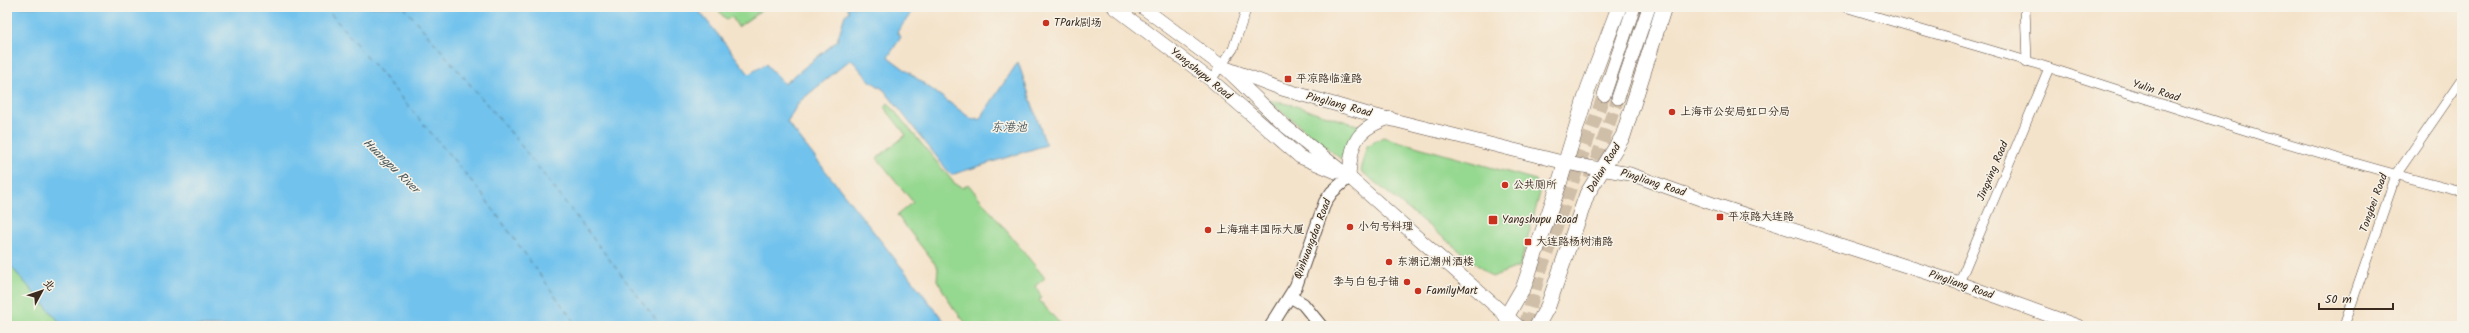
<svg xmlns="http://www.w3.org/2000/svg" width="2469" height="333" font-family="Kalam,'LXGW WenKai TC',sans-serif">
	<rect width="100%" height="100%" fill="#f7f3e8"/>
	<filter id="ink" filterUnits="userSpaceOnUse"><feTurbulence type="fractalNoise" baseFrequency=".025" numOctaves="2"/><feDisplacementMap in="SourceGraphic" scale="8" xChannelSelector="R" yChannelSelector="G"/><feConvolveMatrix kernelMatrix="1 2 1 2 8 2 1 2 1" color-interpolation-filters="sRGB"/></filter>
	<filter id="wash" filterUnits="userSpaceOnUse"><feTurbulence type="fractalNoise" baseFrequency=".012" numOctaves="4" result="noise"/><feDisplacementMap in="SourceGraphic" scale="16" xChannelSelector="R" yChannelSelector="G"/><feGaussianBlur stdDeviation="0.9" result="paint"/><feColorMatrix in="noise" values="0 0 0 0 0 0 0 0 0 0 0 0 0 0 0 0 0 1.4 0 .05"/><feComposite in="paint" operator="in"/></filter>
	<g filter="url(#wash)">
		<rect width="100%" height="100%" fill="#f4e3cb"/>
		<g fill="#95d890" stroke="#688157">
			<polygon points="716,7 766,7 738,27 732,17 726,20"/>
			<polygon points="1268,100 1292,105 1360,126 1341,159"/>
			<polygon points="888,103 954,183 963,188 968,184 1045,278 1035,286 1042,298 1039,300 1062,326 968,326 952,306 937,280 938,268 897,215 913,202 877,158 906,135 884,107"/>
			<polygon points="1383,137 1536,180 1540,193 1520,266 1492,277 1361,171 1367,146"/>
			<polygon points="7,262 63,326 7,326"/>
		</g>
		<polygon fill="#71c2ed" stroke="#567686" points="7,7 696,7 749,74 766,64 784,84 837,41 845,15 849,12 847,7 916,7 897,32 901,37 888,57 973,120 976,118 979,120 1018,62 1046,145 951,175 884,90 869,80 851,59 799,102 787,122 948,326 63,326 7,262"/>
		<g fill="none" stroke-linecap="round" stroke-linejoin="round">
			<g stroke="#4b585c" stroke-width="1" stroke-dasharray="5 4" stroke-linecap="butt">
				<polyline points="325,7 479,190 577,326"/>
				<polyline points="404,7 513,135 661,326"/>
			</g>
		</g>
	</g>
	<g filter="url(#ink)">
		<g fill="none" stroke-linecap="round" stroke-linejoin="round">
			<g stroke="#cfbea8" stroke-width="13" stroke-dasharray="13 6" stroke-linecap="butt">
				<polyline points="1590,178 1618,98"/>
				<polyline points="1525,326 1539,275 1604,95"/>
			</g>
			<g stroke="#574638" stroke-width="10">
				<g id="minor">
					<path d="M1845,7C1913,28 1982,47 2050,68C2187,112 2323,157 2462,192"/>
					<polyline points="2025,7 2027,62"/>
					<polyline points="1211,80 1233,49 1247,7"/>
					<polyline points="1959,283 2049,68"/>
					<polyline points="2344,326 2396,175 2462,79"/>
				</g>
			</g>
			<g stroke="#574638" stroke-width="14">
				<g id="tertiary">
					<polyline points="1291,297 1303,304 1321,326"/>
					<polyline points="1271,326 1296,286 1325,202 1332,192 1349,177"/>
				</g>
			</g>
			<g stroke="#574638" stroke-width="14">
				<g id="secondary">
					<polyline points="1114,7 1211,80 1300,157 1336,172"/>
					<polyline points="1142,7 1227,70 1285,126 1349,177 1518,326"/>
					<polyline points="1221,66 1282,89 1365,113 1566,163 1630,174 1722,207 1959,283 2078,326"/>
					<polyline points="1604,95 1634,7"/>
					<polyline points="1618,98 1649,7"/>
					<path d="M1349,177C1351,143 1355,129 1390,118"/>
				</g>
			</g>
			<g stroke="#574638" stroke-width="16">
				<g id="primary">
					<polyline points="1506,317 1524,286 1559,184 1588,89 1619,7"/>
					<polyline points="1537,326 1548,306 1587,194 1623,136 1664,7"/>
				</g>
			</g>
			<use href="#minor" stroke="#fff" stroke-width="9"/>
			<use href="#tertiary" stroke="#fff" stroke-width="12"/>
			<use href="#secondary" stroke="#fff" stroke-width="13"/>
			<use href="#primary" stroke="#fff" stroke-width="15"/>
		</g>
	</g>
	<g fill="#c8321e" stroke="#f7f3e8" stroke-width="1.5">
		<circle cx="1046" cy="23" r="4"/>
		<rect x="1284" y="75" width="8" height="8" rx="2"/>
		<circle cx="1672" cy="112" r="4"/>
		<circle cx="1505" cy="185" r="4"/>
		<rect x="1716" y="213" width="8" height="8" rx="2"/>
		<rect x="1488" y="215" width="10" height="10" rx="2"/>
		<circle cx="1350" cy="227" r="4"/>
		<circle cx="1208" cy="230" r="4"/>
		<rect x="1524" y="238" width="8" height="8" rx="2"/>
		<circle cx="1389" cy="262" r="4"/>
		<circle cx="1407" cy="282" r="4"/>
		<circle cx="1418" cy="291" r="4"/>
	</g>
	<g text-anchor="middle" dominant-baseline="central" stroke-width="3" stroke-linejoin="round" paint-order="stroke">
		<g font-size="11" fill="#3b2a1e" stroke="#f7f3e8" text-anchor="start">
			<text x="1054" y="23">TPark剧场</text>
			<text x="1296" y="79">平凉路临潼路</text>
			<text x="1680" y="112">上海市公安局虹口分局</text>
			<text x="1513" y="185">公共厕所</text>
			<text x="1728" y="217">平凉路大连路</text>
			<text x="1502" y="220">Yangshupu Road</text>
			<text x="1358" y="227">小句号料理</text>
			<text x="1216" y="230">上海瑞丰国际大厦</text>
			<text x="1536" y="242">大连路杨树浦路</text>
			<text x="1397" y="262">东潮记潮州酒楼</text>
			<text x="1399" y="282" text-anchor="end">李与白包子铺</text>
			<text x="1426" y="291">FamilyMart</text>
		</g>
		<g font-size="11" fill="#3b2a1e" stroke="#f7f3e8">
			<text transform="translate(1201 74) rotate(39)">Yangshupu Road</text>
			<text transform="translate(2156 91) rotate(18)">Yulin Road</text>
			<text transform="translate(1339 105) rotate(15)">Pingliang Road</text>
			<text transform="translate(1604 168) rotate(-59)">Dalian Road</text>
			<text transform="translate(1993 171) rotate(-67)">Jingxing Road</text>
			<text transform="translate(1653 183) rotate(18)">Pingliang Road</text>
			<text transform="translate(2374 203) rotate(-70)">Tongbei Road</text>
			<text transform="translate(1313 239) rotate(-69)">Qinhuangdao Road</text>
			<text transform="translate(1961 285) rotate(19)">Pingliang Road</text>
		</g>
		<g font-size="12" font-style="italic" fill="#4b585c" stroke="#f7f3e8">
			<text x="1009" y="127">东港池</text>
			<text transform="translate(391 166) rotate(44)">Huangpu River</text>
		</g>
	</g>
	<rect width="2469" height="333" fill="none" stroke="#f7f3e8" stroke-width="24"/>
	<g transform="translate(42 291) rotate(50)" stroke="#f7f3e8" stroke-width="3" paint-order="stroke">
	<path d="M0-3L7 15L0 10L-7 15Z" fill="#3b2a1e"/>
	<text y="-6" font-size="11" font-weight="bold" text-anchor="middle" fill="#3b2a1e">北</text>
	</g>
	<path d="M2319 303v6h74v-6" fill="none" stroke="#3b2a1e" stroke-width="2"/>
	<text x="2325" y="303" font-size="12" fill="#3b2a1e" stroke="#f7f3e8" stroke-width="3" paint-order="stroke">50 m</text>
</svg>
